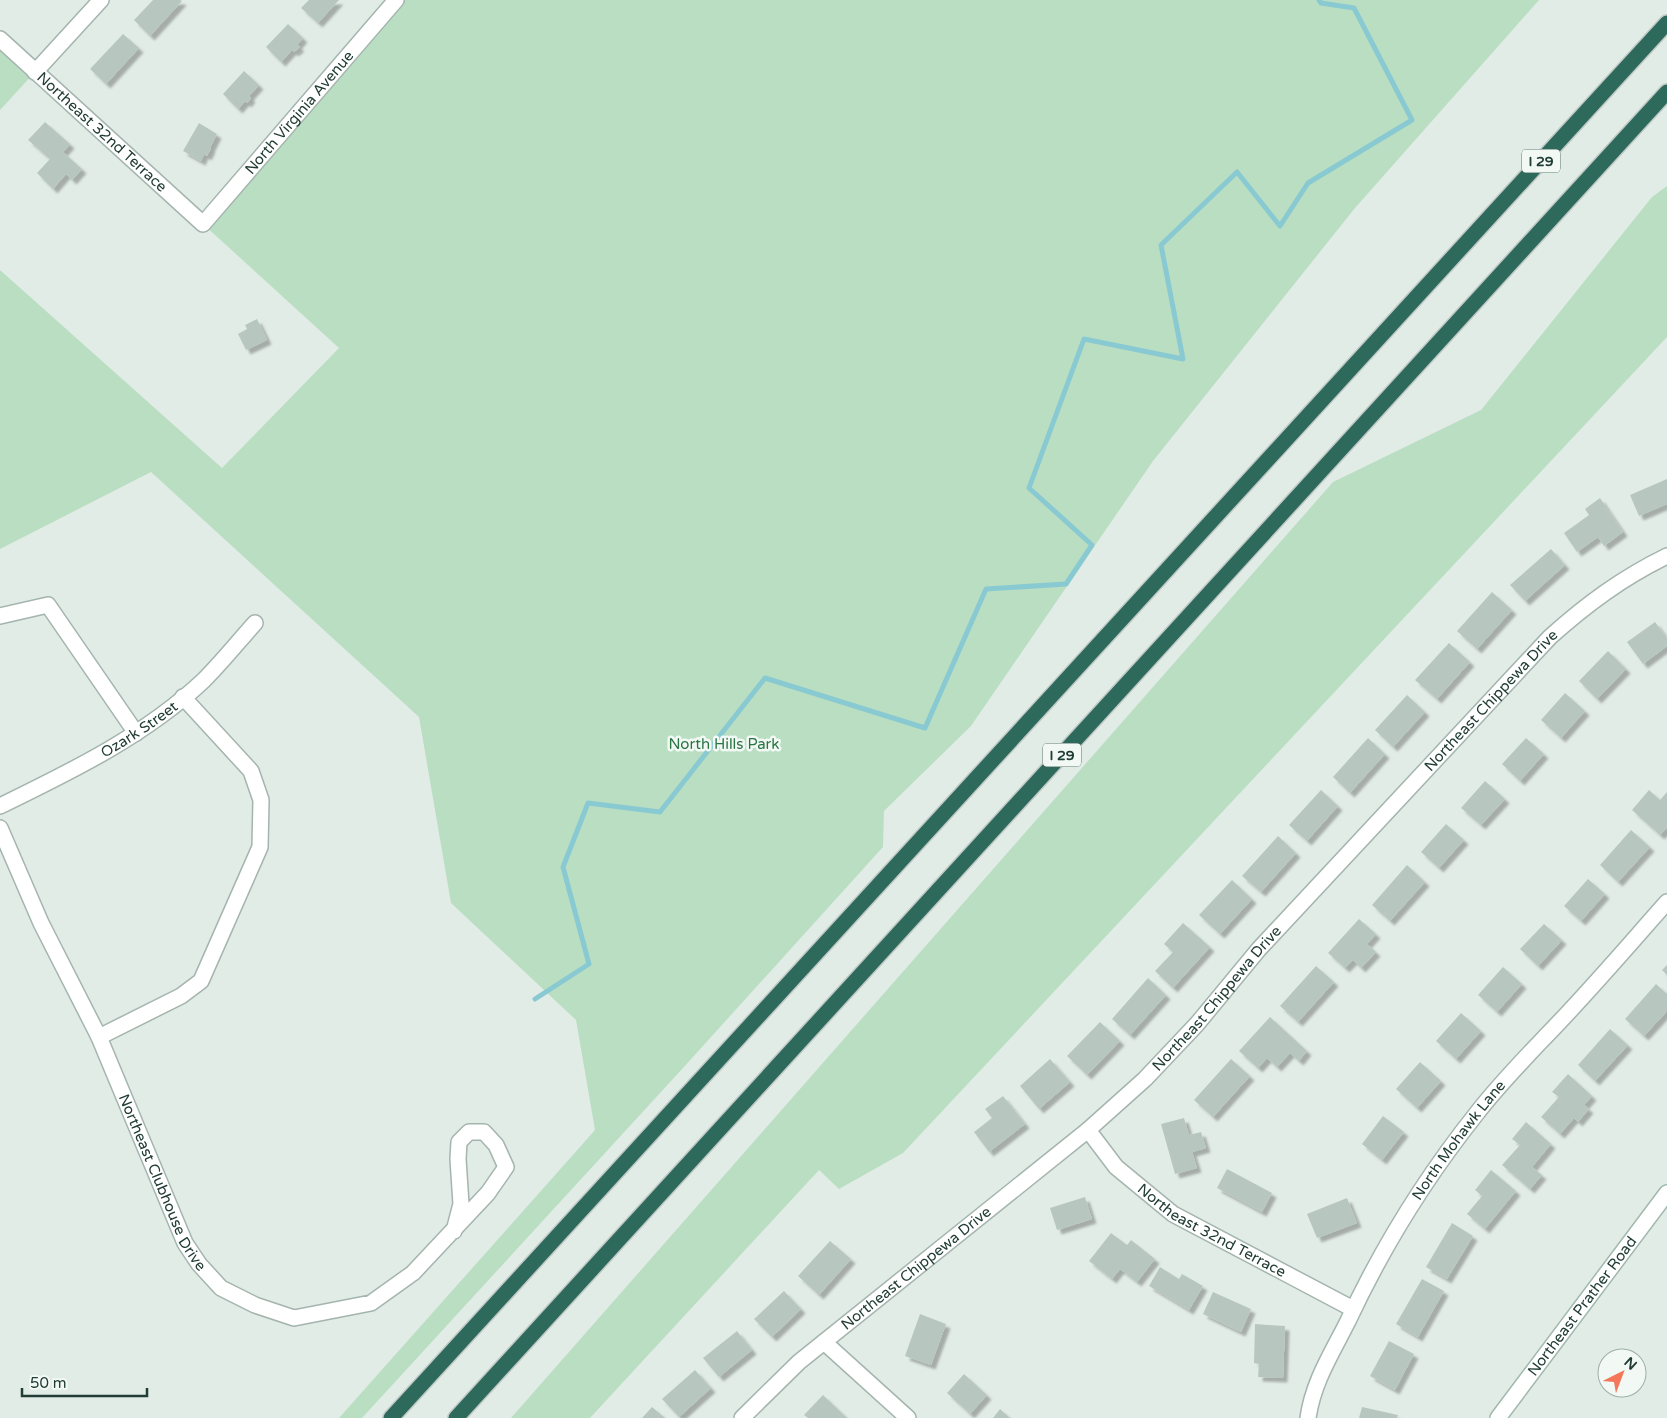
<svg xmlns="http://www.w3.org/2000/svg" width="1667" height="1418" font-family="'Varela Round',sans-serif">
	<defs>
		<filter id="shadow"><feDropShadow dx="4.5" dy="4.5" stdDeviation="1" flood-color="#0004"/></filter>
	</defs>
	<rect width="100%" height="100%" fill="#e2ece7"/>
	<g fill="#badec2">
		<polygon points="399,0 1539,0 1355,208 1153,461 971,726 884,811 883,847 683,1068 362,1418 339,1418 595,1130 576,1020 451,903 419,717 151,472 0,549 0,270 222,468 339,348 203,224"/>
		<polygon points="0,39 35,72 0,110"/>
		<polygon points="1667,186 1667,337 903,1153 839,1189 819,1170 590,1418 511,1418 1333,482 1481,410 1652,197"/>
	</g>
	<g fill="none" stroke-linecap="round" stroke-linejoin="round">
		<polyline stroke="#89cad2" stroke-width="5" points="535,999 589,964 563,867 588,803 660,812 765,678 925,728 986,589 1066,584 1092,545 1029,488 1084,339 1183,359 1161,245 1237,172 1280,226 1308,183 1412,120 1354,8 1321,3 1319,0"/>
	</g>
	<g fill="#b7c7c0" filter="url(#shadow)">
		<polygon points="153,0 180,0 182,1 150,36 134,20"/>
		<polygon points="309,0 339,0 318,23 301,8"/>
		<polygon points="288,24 303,38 297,45 300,47 294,52 292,50 281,62 266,47"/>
		<polygon points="123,34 139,48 106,84 90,69"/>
		<polygon points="244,71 259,85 249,96 251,98 247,103 245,101 238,109 223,94"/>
		<polygon points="45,122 70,144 63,152 82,169 72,180 66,174 53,189 37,173 50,159 28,140"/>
		<polygon points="199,123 217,134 210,148 211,148 207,156 204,154 201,161 183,151"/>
		<polygon points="257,319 267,340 246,350 238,334 247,329 245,325"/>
		<polygon points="1667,479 1667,504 1639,516 1630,495"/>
		<polygon points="1600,498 1623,532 1604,546 1598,537 1577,552 1564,533 1589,515 1585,509"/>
		<polygon points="1551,549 1565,565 1525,601 1510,585"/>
		<polygon points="1492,592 1512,610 1477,649 1457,631"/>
		<polygon points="1655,622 1667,638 1667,646 1643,664 1627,642"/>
		<polygon points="1449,643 1470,662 1437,699 1415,680"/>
		<polygon points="1608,651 1626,669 1597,699 1579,681"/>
		<polygon points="1565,693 1585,711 1561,738 1541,720"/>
		<polygon points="1407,695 1425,712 1393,747 1375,730"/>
		<polygon points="1368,738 1385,754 1350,793 1333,777"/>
		<polygon points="1526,738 1544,754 1520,781 1502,764"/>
		<polygon points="1485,781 1505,799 1481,825 1461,808"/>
		<polygon points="1321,790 1338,806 1307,841 1289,825"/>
		<polygon points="1649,790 1660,800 1667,792 1667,828 1660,835 1632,810"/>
		<polygon points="1446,824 1464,840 1439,868 1421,852"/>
		<polygon points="1631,830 1650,847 1618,882 1600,865"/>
		<polygon points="1278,836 1296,853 1261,892 1242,876"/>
		<polygon points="1407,865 1425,882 1390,921 1372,905"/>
		<polygon points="1588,879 1605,894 1581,921 1564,906"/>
		<polygon points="1232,880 1252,899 1220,934 1199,915"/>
		<polygon points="1359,919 1376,934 1367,944 1376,952 1361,968 1353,960 1345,968 1328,953"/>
		<polygon points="1183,923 1210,947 1173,988 1155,971 1173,952 1164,944"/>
		<polygon points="1544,924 1562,940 1538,966 1520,949"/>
		<polygon points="1667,965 1667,975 1662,970"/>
		<polygon points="1316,966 1334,982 1298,1022 1280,1006"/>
		<polygon points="1503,967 1522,984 1497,1012 1478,995"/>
		<polygon points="1148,978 1166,995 1130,1035 1112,1019"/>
		<polygon points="1656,984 1667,994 1667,1011 1644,1036 1625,1019"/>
		<polygon points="1461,1013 1481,1031 1456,1059 1436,1041"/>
		<polygon points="1270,1017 1307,1051 1299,1061 1290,1053 1277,1067 1267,1058 1258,1068 1239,1051"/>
		<polygon points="1100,1022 1120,1041 1087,1075 1067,1056"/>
		<polygon points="1610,1029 1628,1045 1595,1081 1578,1065"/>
		<polygon points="1050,1059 1070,1082 1039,1109 1020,1086"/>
		<polygon points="1231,1059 1250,1076 1213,1117 1194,1100"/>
		<polygon points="1420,1062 1441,1081 1417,1108 1396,1089"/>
		<polygon points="1568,1074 1592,1096 1584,1105 1589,1109 1578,1122 1574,1118 1560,1134 1541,1117 1559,1097 1552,1092"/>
		<polygon points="1003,1096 1025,1124 989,1152 974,1132 992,1118 985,1109"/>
		<polygon points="1383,1116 1404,1132 1382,1160 1362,1144"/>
		<polygon points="1184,1118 1189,1135 1201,1132 1206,1148 1192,1152 1197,1168 1175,1174 1161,1124"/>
		<polygon points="1526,1122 1551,1144 1532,1167 1542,1175 1530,1189 1502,1165 1520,1145 1512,1139"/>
		<polygon points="1227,1169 1272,1193 1262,1212 1217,1188"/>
		<polygon points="1491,1170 1516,1191 1485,1229 1467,1214 1482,1196 1475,1190"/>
		<polygon points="1085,1197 1092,1219 1057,1230 1050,1208"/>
		<polygon points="1347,1198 1357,1223 1317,1238 1307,1214"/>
		<polygon points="1452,1223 1473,1236 1447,1279 1426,1267"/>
		<polygon points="1111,1233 1127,1245 1131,1240 1155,1259 1137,1282 1120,1269 1112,1279 1089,1261"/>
		<polygon points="830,1241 851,1259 819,1295 798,1276"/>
		<polygon points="1160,1267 1179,1279 1182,1274 1203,1286 1189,1310 1149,1286"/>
		<polygon points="1422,1279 1444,1291 1418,1337 1396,1324"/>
		<polygon points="784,1291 801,1309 772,1337 754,1319"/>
		<polygon points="1213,1292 1251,1309 1241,1332 1203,1314"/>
		<polygon points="920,1314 946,1324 931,1365 905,1356"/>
		<polygon points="1255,1324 1285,1326 1283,1378 1258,1377 1259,1364 1254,1363"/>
		<polygon points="737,1331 752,1350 719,1377 703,1358"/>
		<polygon points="1389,1341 1414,1354 1395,1390 1370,1376"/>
		<polygon points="695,1370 711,1388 679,1417 662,1399"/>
		<polygon points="964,1374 987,1395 970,1414 947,1393"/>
		<polygon points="823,1395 847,1418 808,1418 804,1415"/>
		<polygon points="652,1407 665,1418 642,1418"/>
		<polygon points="1362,1407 1398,1415 1397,1418 1359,1418"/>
		<polygon points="1000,1409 1010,1418 993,1418"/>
	</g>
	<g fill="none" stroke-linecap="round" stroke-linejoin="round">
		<g stroke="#a4b4ae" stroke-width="18">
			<g id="minor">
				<path id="s1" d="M0,39L203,224L396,0"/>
				<polyline points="35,72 101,0"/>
				<polyline points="0,616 48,605 136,733"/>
				<path id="s2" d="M0,806C72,771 146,735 204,680C222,662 238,642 255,623"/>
				<path id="s3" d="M0,828L41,923L99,1037L185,1243L199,1264L221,1288L255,1305L294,1318L371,1303L413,1273L488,1193L506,1167L496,1145L484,1132H469L459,1142L458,1159L461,1204L454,1231"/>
				<polyline points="99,1037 181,996 201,981 260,847 261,800 251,771 183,697"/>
				<path id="s4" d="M1088,1130L1116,1167L1173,1214L1353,1309"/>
				<polyline points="824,1342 908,1418"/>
				<path id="s5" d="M742,1418L799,1362L1088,1130L1145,1079L1197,1024L1259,949L1550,637C1587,604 1622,578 1667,556"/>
				<path id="s6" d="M1308,1418C1313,1382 1332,1353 1348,1321C1383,1246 1426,1177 1477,1113C1498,1086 1522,1061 1545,1037C1588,993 1627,947 1667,902"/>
			</g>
		</g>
		<g stroke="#a0b8ae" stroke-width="18">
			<g id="secondary">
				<path id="s7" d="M1498,1418L1667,1193"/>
			</g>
		</g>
		<g stroke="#c1c9c6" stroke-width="18">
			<g id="motorway">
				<polyline points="391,1418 1667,23"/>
				<polyline points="456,1418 1667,92"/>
			</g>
		</g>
		<use href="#minor" stroke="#fff" stroke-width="15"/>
		<use href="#secondary" stroke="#fff" stroke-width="15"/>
		<use href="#motorway" stroke="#2d6a5b" stroke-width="15"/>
	</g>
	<g text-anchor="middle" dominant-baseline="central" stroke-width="5" stroke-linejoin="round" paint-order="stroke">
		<g fill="#f2f9f5" stroke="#60756f" stroke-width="1">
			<rect x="1522" y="149.5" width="38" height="23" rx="4"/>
			<rect x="1043" y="743.5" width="38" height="23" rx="4"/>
		</g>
		<g font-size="14" font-weight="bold" fill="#213d35">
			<text x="1541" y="161">I 29</text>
			<text x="1062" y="755">I 29</text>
		</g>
		<g font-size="15" fill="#213d35" stroke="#f2f9f5">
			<text stroke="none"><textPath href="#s1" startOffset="422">North Virginia Avenue</textPath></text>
			<text stroke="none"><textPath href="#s1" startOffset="138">Northeast 32nd Terrace</textPath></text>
			<text stroke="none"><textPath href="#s5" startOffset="1040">Northeast Chippewa Drive</textPath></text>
			<text stroke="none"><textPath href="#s2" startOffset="159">Ozark Street</textPath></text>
			<text stroke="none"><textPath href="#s5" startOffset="635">Northeast Chippewa Drive</textPath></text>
			<text stroke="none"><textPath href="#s6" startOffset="318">North Mohawk Lane</textPath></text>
			<text stroke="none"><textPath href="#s3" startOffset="390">Northeast Clubhouse Drive</textPath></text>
			<text stroke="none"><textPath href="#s4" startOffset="162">Northeast 32nd Terrace</textPath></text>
			<text stroke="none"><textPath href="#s5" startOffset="230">Northeast Chippewa Drive</textPath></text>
			<text stroke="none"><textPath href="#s7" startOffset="140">Northeast Prather Road</textPath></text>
		</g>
		<g font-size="15" fill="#2b7544" stroke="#f2f9f5">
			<text x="724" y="744">North Hills Park</text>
		</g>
	</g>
	<g transform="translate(1622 1373) rotate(42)"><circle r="24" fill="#f2f9f5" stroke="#9eaea8"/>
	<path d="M0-4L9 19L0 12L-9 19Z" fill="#f37758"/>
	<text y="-8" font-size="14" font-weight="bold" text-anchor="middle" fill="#213d35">N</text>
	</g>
	<path d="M22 1388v8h125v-8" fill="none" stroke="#213d35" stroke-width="2.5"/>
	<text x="30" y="1388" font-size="15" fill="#213d35" stroke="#f2f9f5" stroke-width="4" paint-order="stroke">50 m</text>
</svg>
